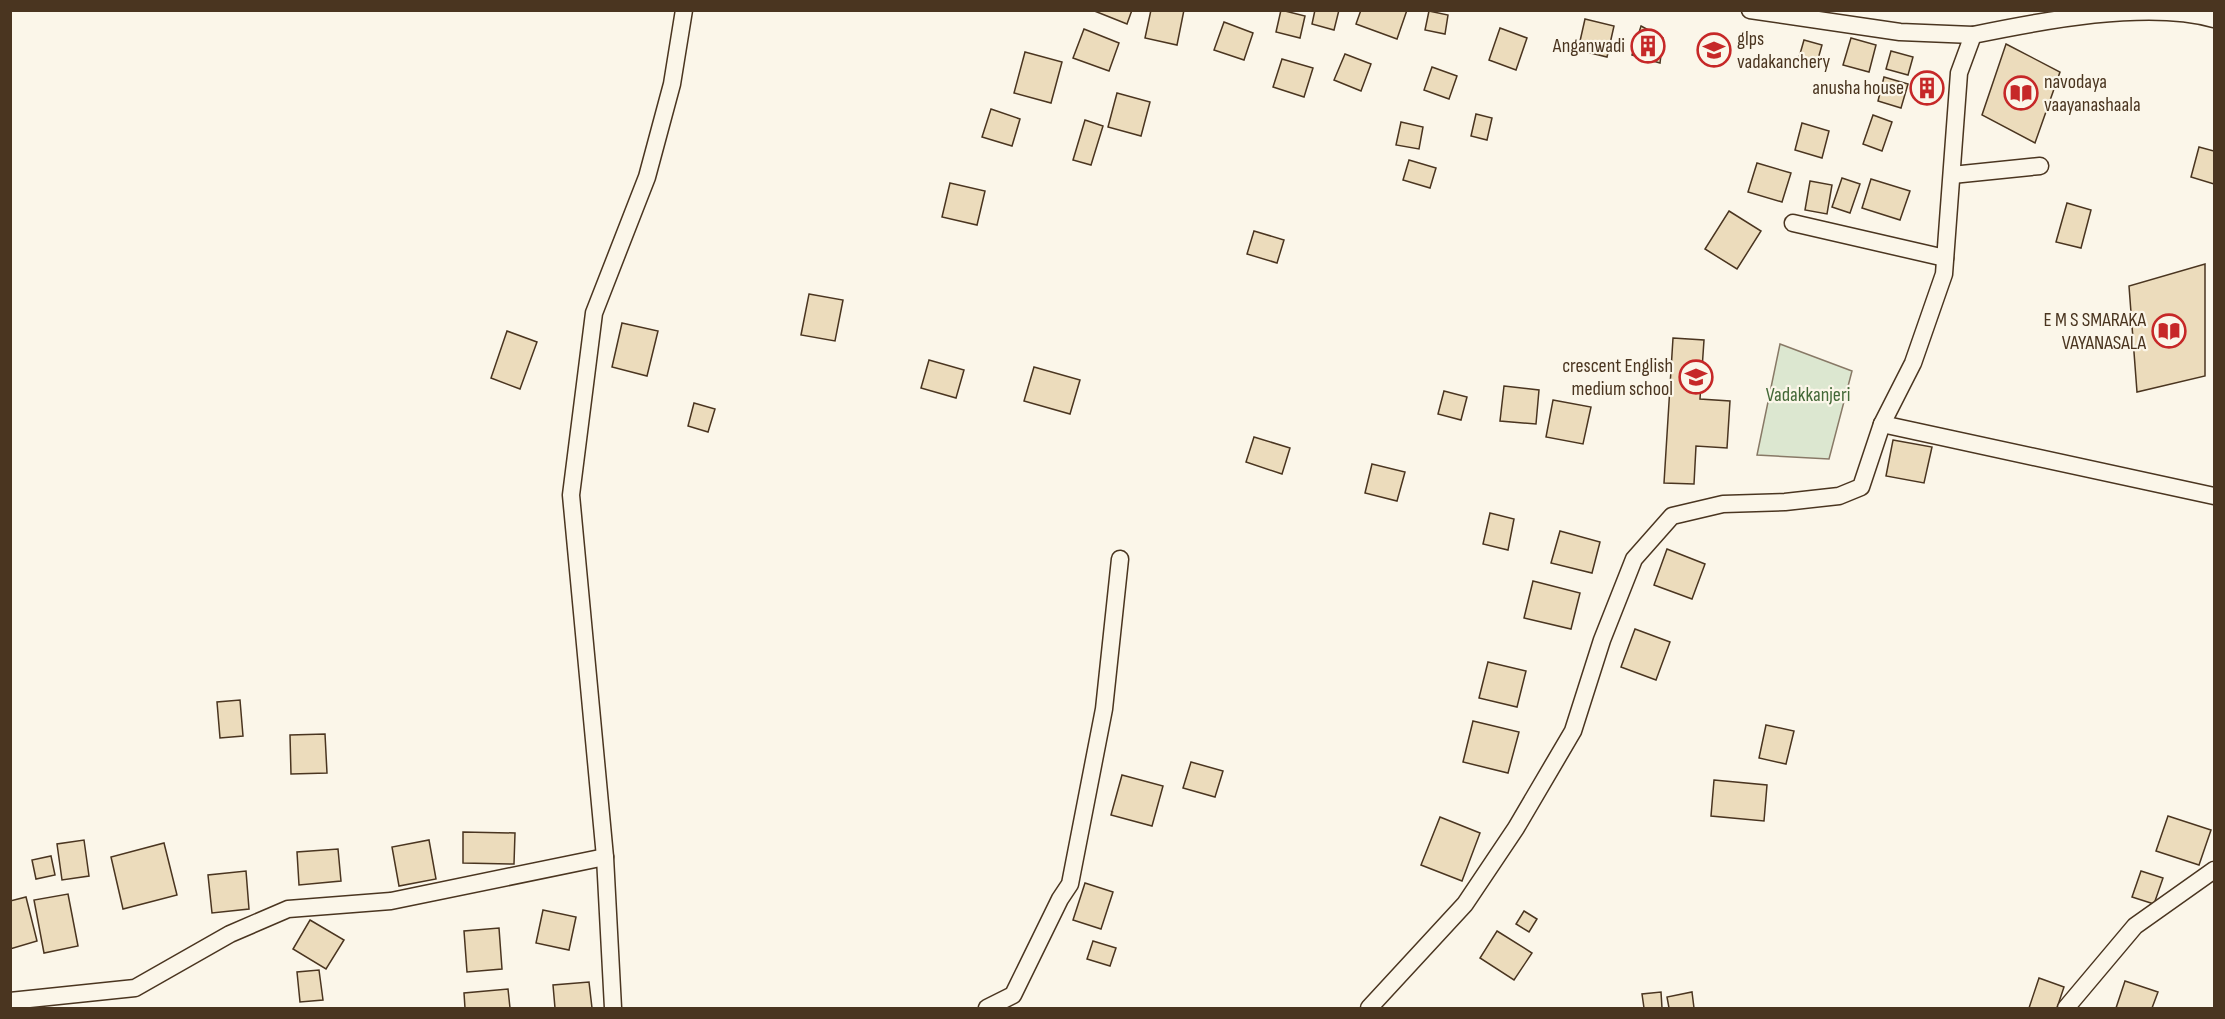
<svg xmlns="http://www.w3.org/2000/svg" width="2225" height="1019" font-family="'Sofia Sans Condensed',sans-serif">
	<rect width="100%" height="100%" fill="#fbf6e9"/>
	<polygon fill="#dce7d0" stroke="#887966" stroke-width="1.5" points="1780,344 1852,371 1829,459 1757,455"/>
	<g fill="#ecdcbc" stroke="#4a3520" stroke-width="1.5">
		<polygon points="1092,10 1132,10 1127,24"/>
		<polygon points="1151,10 1184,10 1177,45 1145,38"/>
		<polygon points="1281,10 1305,16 1300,38 1276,32"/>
		<polygon points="1315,10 1339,10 1334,30 1312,24"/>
		<polygon points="1361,10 1407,10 1397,39 1356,24"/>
		<polygon points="1429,11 1448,15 1445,34 1425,30"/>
		<polygon points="1585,19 1614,26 1607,57 1578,50"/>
		<polygon points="1224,22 1253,33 1244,60 1214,50"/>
		<polygon points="1641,26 1663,38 1660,63 1632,55"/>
		<polygon points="1500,28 1527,38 1516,70 1489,60"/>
		<polygon points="1084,29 1119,43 1109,71 1073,58"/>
		<polygon points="1851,38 1876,45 1869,72 1843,65"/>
		<polygon points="1804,40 1822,45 1816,66 1798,61"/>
		<polygon points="2006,44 2060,72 2035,143 1982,115"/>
		<polygon points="1891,51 1913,57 1908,75 1886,69"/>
		<polygon points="1025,52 1062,62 1051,103 1014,93"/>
		<polygon points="1345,54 1371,64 1361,91 1334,80"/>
		<polygon points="1282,59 1313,68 1304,97 1273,87"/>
		<polygon points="1432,67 1457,76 1449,99 1424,90"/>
		<polygon points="1884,77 1908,84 1901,108 1878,101"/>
		<polygon points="1925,79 1939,85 1925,101 1917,84"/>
		<polygon points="1117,93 1150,102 1141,136 1108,127"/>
		<polygon points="991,109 1020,119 1012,146 982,137"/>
		<polygon points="1476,114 1492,118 1487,140 1471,136"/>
		<polygon points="1873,115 1892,122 1882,151 1863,144"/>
		<polygon points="1085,120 1103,126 1091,165 1073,160"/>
		<polygon points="1401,122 1423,127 1419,149 1396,145"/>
		<polygon points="1802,123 1829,131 1822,158 1795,150"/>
		<polygon points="2199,147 2214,151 2214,184 2191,177"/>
		<polygon points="1409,160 1436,168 1430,188 1403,180"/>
		<polygon points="1757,163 1791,173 1782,202 1748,192"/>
		<polygon points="1842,178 1860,184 1850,213 1832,207"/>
		<polygon points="1871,179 1910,191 1900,220 1862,208"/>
		<polygon points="1810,181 1832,185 1827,214 1805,210"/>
		<polygon points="950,183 985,191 977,225 942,217"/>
		<polygon points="2067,203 2091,210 2081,248 2056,242"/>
		<polygon points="1729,211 1761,231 1737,269 1705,249"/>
		<polygon points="1254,231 1284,240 1277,263 1247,254"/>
		<polygon points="2205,264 2205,376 2137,392 2129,286"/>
		<polygon points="809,294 843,300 835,341 801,335"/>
		<polygon points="622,323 658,331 647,376 612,367"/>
		<polygon points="507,331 537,342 520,389 491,378"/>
		<polygon points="1673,338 1704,340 1700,399 1730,401 1727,448 1696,446 1694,484 1664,483"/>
		<polygon points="929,360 964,370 956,398 921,388"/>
		<polygon points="1034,367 1080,380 1070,414 1024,401"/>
		<polygon points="1504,386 1539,390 1536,424 1500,421"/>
		<polygon points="1444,391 1467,397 1461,420 1438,414"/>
		<polygon points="1553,400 1591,407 1583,444 1546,437"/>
		<polygon points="694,403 715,409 708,432 688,426"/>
		<polygon points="1254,437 1290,448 1282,474 1246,462"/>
		<polygon points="1893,440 1932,447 1924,483 1886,476"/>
		<polygon points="1372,464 1405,472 1397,501 1365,493"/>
		<polygon points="1490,513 1514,519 1508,550 1483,544"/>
		<polygon points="1560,531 1600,542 1592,573 1551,563"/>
		<polygon points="1667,549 1705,564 1692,599 1654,585"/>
		<polygon points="1533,581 1580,593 1571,629 1524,618"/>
		<polygon points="1635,629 1670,642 1656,680 1621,667"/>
		<polygon points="1488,662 1526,671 1517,707 1479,698"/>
		<polygon points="240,700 243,736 220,738 217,702"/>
		<polygon points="1473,721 1519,732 1508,773 1463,762"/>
		<polygon points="1766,725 1794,731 1786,764 1759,758"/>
		<polygon points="325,734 327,773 291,774 290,735"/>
		<polygon points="1191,762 1223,771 1215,797 1183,788"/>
		<polygon points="1122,775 1163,786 1152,826 1111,815"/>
		<polygon points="1714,780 1767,785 1764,821 1711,816"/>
		<polygon points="2168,816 2211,830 2199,865 2156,851"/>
		<polygon points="1440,817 1480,833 1462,881 1421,865"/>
		<polygon points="463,832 515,833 514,864 463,863"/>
		<polygon points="84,840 89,876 62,880 57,844"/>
		<polygon points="429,840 436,879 399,886 392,847"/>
		<polygon points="164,843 177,895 123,909 111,857"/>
		<polygon points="338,849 341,881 299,885 297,852"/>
		<polygon points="51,856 55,875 36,879 32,860"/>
		<polygon points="246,871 249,909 212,913 208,875"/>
		<polygon points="2141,871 2163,878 2154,904 2132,897"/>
		<polygon points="1085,883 1113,892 1101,929 1073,920"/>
		<polygon points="68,894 78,946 44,953 34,900"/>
		<polygon points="26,897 37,941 10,949 10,901"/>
		<polygon points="543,910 576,917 569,950 536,943"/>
		<polygon points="1524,911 1537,919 1529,932 1516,924"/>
		<polygon points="310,920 344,940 326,969 293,949"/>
		<polygon points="499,928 502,969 467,972 464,931"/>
		<polygon points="1497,931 1532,953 1514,980 1480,958"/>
		<polygon points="1093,941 1116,948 1110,966 1087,959"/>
		<polygon points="319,970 323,1000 300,1002 297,972"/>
		<polygon points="2039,978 2064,987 2057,1008 2029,1008"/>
		<polygon points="2125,981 2158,992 2152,1008 2116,1008"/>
		<polygon points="589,982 592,1008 555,1008 553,985"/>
		<polygon points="508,989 510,1008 465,1008 464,993"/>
		<polygon points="1661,992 1662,1008 1644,1008 1642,994"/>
		<polygon points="1692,992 1694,1008 1669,1008 1667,997"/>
	</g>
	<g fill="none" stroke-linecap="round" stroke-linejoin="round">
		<g stroke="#4a3520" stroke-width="19">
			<g id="street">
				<polyline points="1750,10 1900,32 1973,35"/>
				<polyline points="1952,175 2040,166"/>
				<polyline points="1793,223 1945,258"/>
				<polyline points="1882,424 2214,496"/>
				<polyline points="10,1001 135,988 230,934 288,909 391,901 605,857"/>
				<polyline points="613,1008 605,857 571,495 594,313 647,177 672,84 684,10"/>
				<polyline points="987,1008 1013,995 1060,899 1070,884 1104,709 1120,559"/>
				<path d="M1369,1008L1465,904L1516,828L1573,731L1602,640L1634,559L1672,516L1723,504L1785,502L1839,496L1861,487L1882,424L1913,363L1944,274L1959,73L1973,35C2041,21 2147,0 2214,19"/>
				<polyline points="2066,1008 2135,926 2214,870"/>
			</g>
		</g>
		<use href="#street" stroke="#fbf6e9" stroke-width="16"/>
	</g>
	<defs>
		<g id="building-ring" transform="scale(1.725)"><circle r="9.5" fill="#fbf6e9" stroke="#c62828" stroke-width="1.5"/><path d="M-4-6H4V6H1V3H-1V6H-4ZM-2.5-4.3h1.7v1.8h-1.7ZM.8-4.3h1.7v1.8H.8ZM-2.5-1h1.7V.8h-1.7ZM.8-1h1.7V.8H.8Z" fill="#c62828"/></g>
		<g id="school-ring" transform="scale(1.725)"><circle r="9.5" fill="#fbf6e9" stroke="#c62828" stroke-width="1.5"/><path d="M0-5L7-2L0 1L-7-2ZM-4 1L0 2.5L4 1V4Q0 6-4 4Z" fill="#c62828"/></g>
		<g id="library-ring" transform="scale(1.725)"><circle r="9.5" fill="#fbf6e9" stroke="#c62828" stroke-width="1.5"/><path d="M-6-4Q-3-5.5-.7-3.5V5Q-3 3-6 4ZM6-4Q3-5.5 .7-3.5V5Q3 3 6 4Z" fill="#c62828"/></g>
	</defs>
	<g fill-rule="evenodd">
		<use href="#building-ring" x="1648" y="46"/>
		<use href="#school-ring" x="1714" y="50"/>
		<use href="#building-ring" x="1927" y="88"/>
		<use href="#library-ring" x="2021" y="93"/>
		<use href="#library-ring" x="2169" y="331"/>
		<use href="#school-ring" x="1696" y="377"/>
	</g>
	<g text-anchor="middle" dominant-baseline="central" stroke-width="4.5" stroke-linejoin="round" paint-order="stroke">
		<g font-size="20" fill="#4a3520" stroke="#fbf6e9" text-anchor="end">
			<text x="1737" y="39" text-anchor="start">glps<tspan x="1737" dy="23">vadakanchery</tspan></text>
			<text x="1625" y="46">Anganwadi</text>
			<text x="2044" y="82" text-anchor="start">navodaya<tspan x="2044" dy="23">vaayanashaala</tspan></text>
			<text x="1904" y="88">anusha house</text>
			<text x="2146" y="320">E M S SMARAKA<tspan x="2146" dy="23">VAYANASALA</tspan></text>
			<text x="1673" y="366">crescent English<tspan x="1673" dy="23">medium school</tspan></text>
		</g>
		<g font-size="20" fill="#436837" stroke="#fbf6e9">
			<text x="1808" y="395">Vadakkanjeri</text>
		</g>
	</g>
	<rect width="2225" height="1019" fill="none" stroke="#4a3520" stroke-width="24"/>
</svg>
